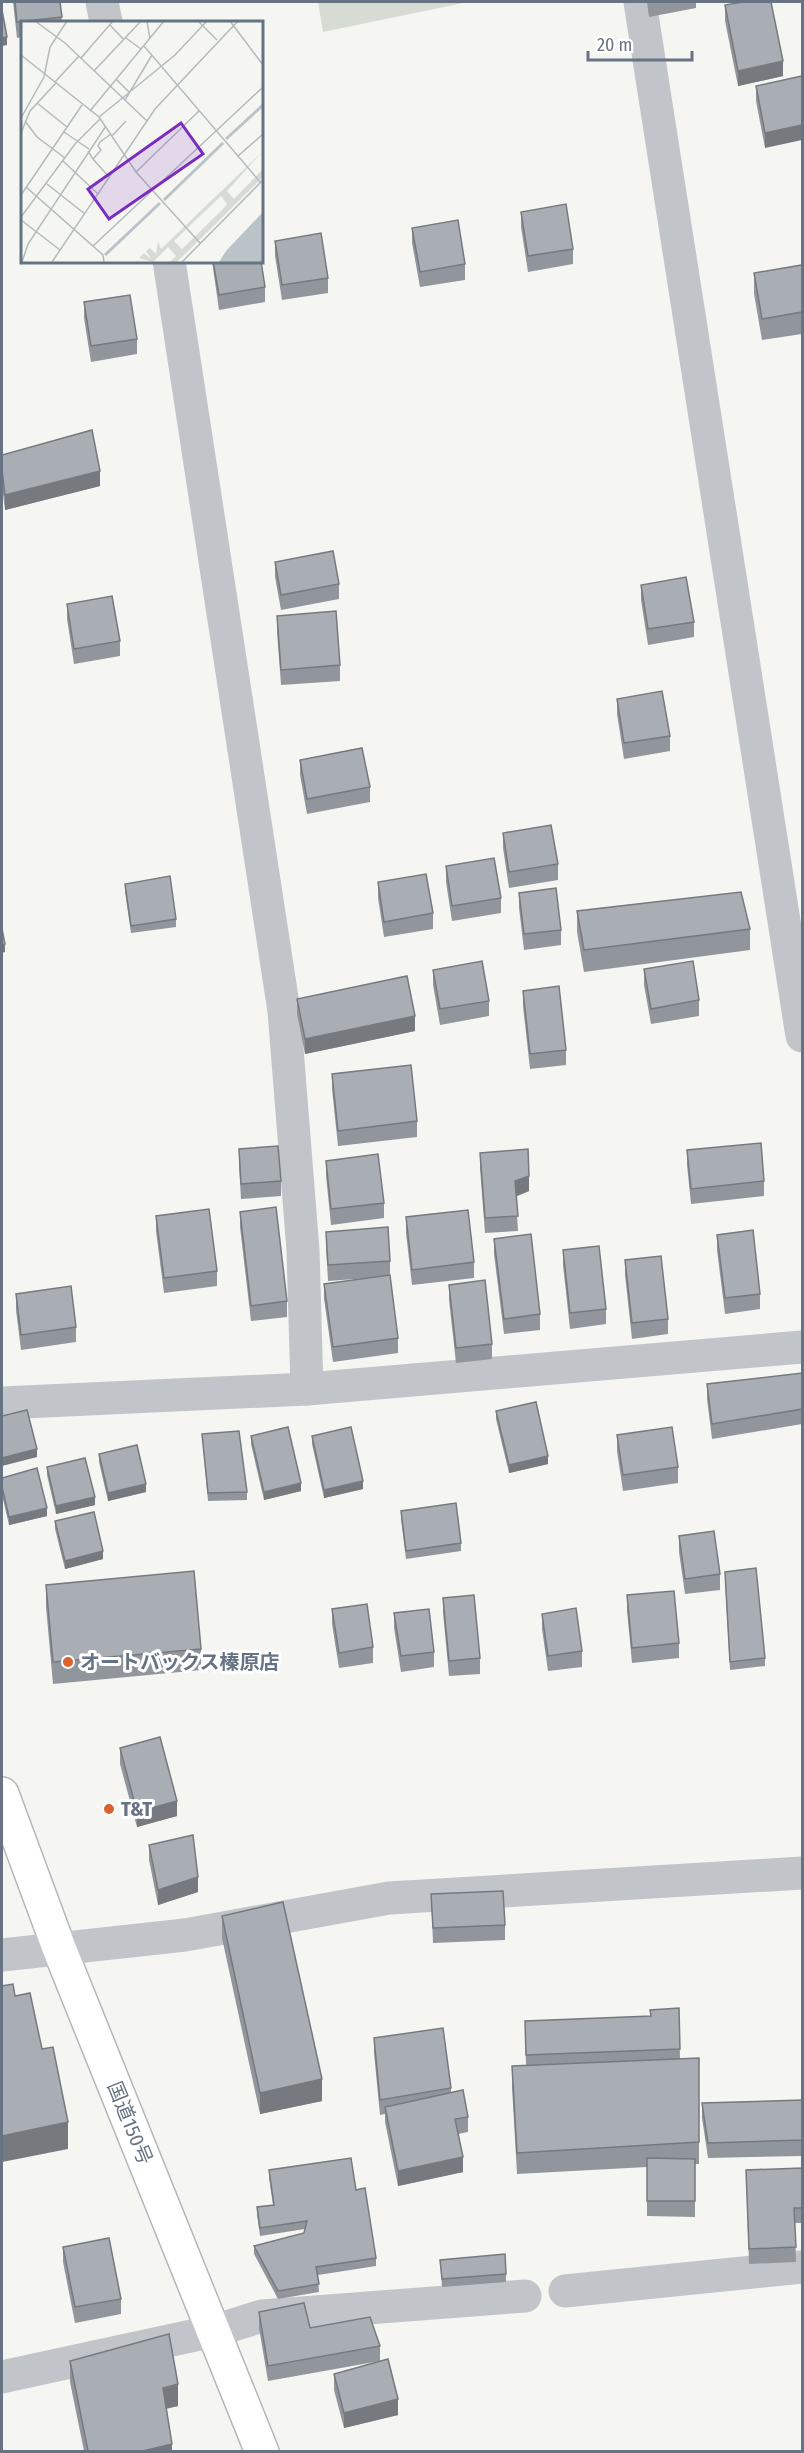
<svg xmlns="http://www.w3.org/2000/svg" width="804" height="2453" font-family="'Fira Sans Condensed','Noto Sans JP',sans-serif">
	<rect width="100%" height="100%" fill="#f5f6f2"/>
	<polygon fill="#d6dcd4" points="318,2 468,2 323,32"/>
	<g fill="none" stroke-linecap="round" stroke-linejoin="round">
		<g stroke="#b4b7ba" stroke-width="36">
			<polyline id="highway" points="2,1794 59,1948 262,2452"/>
		</g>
		<g stroke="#c1c4c8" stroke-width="33">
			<polyline points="102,2 106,22"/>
			<polyline points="640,2 802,1036"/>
			<polyline points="169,261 284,1011 303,1250 307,1389"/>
			<polyline points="2,1403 307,1389 802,1347"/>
			<polyline points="2,1955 185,1935 389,1898 802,1873"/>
			<polyline points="565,2291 802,2267"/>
			<polyline points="2,2377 214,2331 262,2316 525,2296"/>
		</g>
		<use href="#highway" stroke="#fff" stroke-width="33"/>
	</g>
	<g fill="#90969b">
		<polygon points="13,2 60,2 62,22 22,22 22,37 17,38"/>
		<polygon points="647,2 696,2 696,8 649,17"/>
		<polygon points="725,5 783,76 738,86 725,21"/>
		<polygon points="802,76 765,148 756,101 756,86"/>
		<polygon points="521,212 573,249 573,264 528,272 521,227"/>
		<polygon points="412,228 465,264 465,280 420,287 412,243"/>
		<polygon points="275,241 328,278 328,293 282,300 275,256"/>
		<polygon points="212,261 261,261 265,287 265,302 219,310"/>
		<polygon points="802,265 802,334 762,340 754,294 754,273"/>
		<polygon points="84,302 137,339 137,354 91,362 84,318"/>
		<polygon points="2,455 100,486 5,510 2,486"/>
		<polygon points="275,562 339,584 339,599 281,610 275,577"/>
		<polygon points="641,585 694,622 694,637 648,645 641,600"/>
		<polygon points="67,604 120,641 120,656 74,664 67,619"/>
		<polygon points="277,616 340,665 340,681 281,685 277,631"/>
		<polygon points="617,699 670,736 670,751 624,759 617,714"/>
		<polygon points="300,760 370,787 370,802 307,814 300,775"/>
		<polygon points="503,833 558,864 558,880 509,888 503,848"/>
		<polygon points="446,866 501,898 501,913 452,921 446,882"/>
		<polygon points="378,882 433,913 433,929 384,937 378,898"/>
		<polygon points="125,884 176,919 176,927 131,933 125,892"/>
		<polygon points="519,893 561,930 561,945 524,950 519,908"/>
		<polygon points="577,911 750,929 750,950 584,972 577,932"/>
		<polygon points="644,969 699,1000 699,1016 651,1024 644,985"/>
		<polygon points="433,970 489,1001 489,1016 440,1025 433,985"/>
		<polygon points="523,991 566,1050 566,1065 530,1069 523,1006"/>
		<polygon points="297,999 415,1031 305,1054 297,1014"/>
		<polygon points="332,1074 417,1121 417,1137 338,1146 332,1089"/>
		<polygon points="239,1149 281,1181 281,1196 241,1199 239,1165"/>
		<polygon points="687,1150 764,1181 764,1196 691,1204 687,1165"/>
		<polygon points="480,1153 529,1191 516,1196 518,1231 485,1233 480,1168"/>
		<polygon points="326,1161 384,1203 384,1218 331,1225 326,1176"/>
		<polygon points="240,1212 287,1301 287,1317 251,1321 240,1227"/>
		<polygon points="156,1216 217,1271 217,1286 164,1293 156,1231"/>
		<polygon points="406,1217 474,1262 474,1278 412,1285 406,1233"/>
		<polygon points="326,1232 390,1261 390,1276 398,1338 398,1353 333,1362 324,1299 324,1284 369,1278 328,1281 326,1247"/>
		<polygon points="717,1235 760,1294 760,1309 725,1314 717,1250"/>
		<polygon points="494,1239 540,1314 540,1330 504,1334 494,1254"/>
		<polygon points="563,1250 606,1309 606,1324 570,1329 563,1265"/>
		<polygon points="625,1260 668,1319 668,1334 632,1339 625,1275"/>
		<polygon points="449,1285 492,1344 492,1359 456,1363 449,1300"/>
		<polygon points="16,1294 76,1327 76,1342 21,1350 16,1310"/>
		<polygon points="802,1373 802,1424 712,1439 707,1399 707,1384"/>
		<polygon points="496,1411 548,1464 509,1473 496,1419"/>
		<polygon points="202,1434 247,1492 247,1500 208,1501"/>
		<polygon points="617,1435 678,1467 678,1483 623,1491 617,1451"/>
		<polygon points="251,1436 301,1491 264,1500 251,1444"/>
		<polygon points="312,1436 363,1489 324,1498 312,1444"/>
		<polygon points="99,1454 146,1492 108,1501 99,1462"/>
		<polygon points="47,1467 95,1505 56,1514 47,1475"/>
		<polygon points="2,1478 47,1516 9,1525 2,1495"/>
		<polygon points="401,1511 461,1543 461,1551 406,1559 401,1519"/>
		<polygon points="55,1521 103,1559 65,1569 55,1529"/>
		<polygon points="679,1536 720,1574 720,1590 685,1594 679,1552"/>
		<polygon points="725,1580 765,1658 765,1666 730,1670"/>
		<polygon points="46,1585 201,1649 201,1670 53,1684 46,1607"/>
		<polygon points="627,1595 679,1643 679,1658 632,1663 627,1611"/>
		<polygon points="443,1598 480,1658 480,1674 449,1676 443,1613"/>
		<polygon points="332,1609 373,1647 373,1663 339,1668 332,1624"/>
		<polygon points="394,1613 434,1652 434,1667 401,1672 394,1628"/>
		<polygon points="542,1614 582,1651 582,1667 548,1671 542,1629"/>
		<polygon points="120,1748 177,1816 137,1827 120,1764"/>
		<polygon points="149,1845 198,1892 158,1905 149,1860"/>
		<polygon points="431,1894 505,1925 505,1940 433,1943"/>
		<polygon points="222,1916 322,2101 260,2114 222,1938"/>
		<polygon points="679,2008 680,2059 699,2058 699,2164 695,2164 695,2217 647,2216 647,2167 517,2174 512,2087 512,2066 526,2065 525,2021 650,2016"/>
		<polygon points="374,2038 451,2088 451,2093 468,2117 468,2132 458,2134 463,2172 398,2186 385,2122 385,2114 380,2115 374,2053"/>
		<polygon points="802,2100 802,2156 708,2158 702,2118 702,2103"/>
		<polygon points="802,2168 802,2223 795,2223 796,2262 749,2264 746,2170"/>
		<polygon points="269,2170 356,2190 376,2258 376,2266 318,2275 319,2292 278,2299 254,2254 254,2246 304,2233 305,2229 260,2236 257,2215 257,2207 273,2205 269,2178"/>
		<polygon points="63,2247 121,2299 121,2314 75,2323 63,2262"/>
		<polygon points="440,2260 506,2274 506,2282 442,2287"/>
		<polygon points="259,2312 310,2328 380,2346 380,2361 268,2381 259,2328"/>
		<polygon points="70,2361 178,2406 166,2409 172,2451 84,2451 70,2382"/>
		<polygon points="334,2374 398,2415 344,2428 334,2390"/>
	</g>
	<g fill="#767a7e">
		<polygon points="7,37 7,45 2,46 2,38"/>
		<polygon points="783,61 783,76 738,86 738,71"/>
		<polygon points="802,125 802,140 765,148 765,133"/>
		<polygon points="100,471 100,486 5,510 5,495"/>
		<polygon points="5,944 5,952 2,953 2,945"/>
		<polygon points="415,1016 415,1031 305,1054 305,1039"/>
		<polygon points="529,1176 529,1191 515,1197 515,1181"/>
		<polygon points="37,1449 37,1457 2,1466 2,1458"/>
		<polygon points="548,1456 548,1464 509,1473 509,1465"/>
		<polygon points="363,1481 363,1489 324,1498 324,1490"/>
		<polygon points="301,1483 301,1491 264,1500 264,1492"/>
		<polygon points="146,1484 146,1492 108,1501 108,1493"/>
		<polygon points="95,1497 95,1505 56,1514 56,1506"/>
		<polygon points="47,1508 47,1516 9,1525 9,1517"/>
		<polygon points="103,1551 103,1559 65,1569 65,1561"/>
		<polygon points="177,1801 177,1816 137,1827 137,1812"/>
		<polygon points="198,1877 198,1892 158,1905 158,1890"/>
		<polygon points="322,2079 322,2101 260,2114 260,2093"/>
		<polygon points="68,2122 68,2149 2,2162 2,2136"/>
		<polygon points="463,2157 463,2172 398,2186 398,2171"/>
		<polygon points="178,2384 178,2406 163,2409 163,2388"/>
		<polygon points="398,2399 398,2415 344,2428 344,2413"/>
		<polygon points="172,2444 172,2451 143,2451"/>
	</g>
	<g fill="#a8aeb4" stroke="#767a7e" stroke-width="1.5">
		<polygon points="15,2 60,2 62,17 17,22"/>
		<polygon points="743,2 771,2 783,61 738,71 725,5"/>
		<polygon points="2,10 7,37 2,38"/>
		<polygon points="802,76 802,125 765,133 756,86"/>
		<polygon points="566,204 573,249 528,256 521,212"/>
		<polygon points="458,220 465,264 420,272 412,228"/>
		<polygon points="321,233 328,278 282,285 275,241"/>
		<polygon points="213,261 261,261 265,287 219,295"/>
		<polygon points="802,265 802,312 762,319 754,273"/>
		<polygon points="130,295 137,339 91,346 84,302"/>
		<polygon points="92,430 100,471 5,495 2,470 2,455"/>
		<polygon points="333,551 339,584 281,595 275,562"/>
		<polygon points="686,577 694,622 648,629 641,585"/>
		<polygon points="112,596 120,641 74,649 67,604"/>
		<polygon points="336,611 340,665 281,670 277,616"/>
		<polygon points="662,691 670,736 624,743 617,699"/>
		<polygon points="362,748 370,787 307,799 300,760"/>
		<polygon points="551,825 558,864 509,872 503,833"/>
		<polygon points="494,858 501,898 452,906 446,866"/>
		<polygon points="426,874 433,913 384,922 378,882"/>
		<polygon points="170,876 176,919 131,926 125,884"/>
		<polygon points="556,888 561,930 524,934 519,893"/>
		<polygon points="741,892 750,929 584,950 577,911"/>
		<polygon points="2,929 5,944 2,945"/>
		<polygon points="482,961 489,1001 440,1009 433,970"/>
		<polygon points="693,961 699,1000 651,1009 644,969"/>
		<polygon points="407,976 415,1016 305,1039 297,999"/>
		<polygon points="559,986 566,1050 530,1054 523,991"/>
		<polygon points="411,1065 417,1121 338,1131 332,1074"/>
		<polygon points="761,1143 764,1181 691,1189 687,1150"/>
		<polygon points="278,1146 281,1181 241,1184 239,1149"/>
		<polygon points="528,1149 529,1176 515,1181 518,1216 485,1218 480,1153"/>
		<polygon points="378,1154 384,1203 331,1209 326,1161"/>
		<polygon points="276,1207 287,1301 251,1306 240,1212"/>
		<polygon points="209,1209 217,1271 164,1278 156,1216"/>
		<polygon points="468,1210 474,1262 412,1270 406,1217"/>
		<polygon points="388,1227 390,1261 328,1265 326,1232"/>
		<polygon points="753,1230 760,1294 725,1298 717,1235"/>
		<polygon points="531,1234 540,1314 504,1319 494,1239"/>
		<polygon points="599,1246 606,1309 570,1313 563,1250"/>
		<polygon points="661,1256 668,1319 632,1323 625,1260"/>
		<polygon points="390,1275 398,1338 333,1347 324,1284"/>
		<polygon points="485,1280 492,1344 456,1348 449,1285"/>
		<polygon points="71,1286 76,1327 21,1335 16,1294"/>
		<polygon points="802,1373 802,1409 712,1424 707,1384"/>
		<polygon points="536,1402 548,1456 509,1465 496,1411"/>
		<polygon points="27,1410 37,1449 2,1458 2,1416"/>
		<polygon points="288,1427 301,1483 264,1492 251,1436"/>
		<polygon points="351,1427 363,1481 324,1490 312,1436"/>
		<polygon points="672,1427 678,1467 623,1475 617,1435"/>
		<polygon points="239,1431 247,1492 208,1493 202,1434"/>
		<polygon points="137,1445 146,1484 108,1493 99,1454"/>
		<polygon points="85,1458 95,1497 56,1506 47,1467"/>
		<polygon points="37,1468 47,1508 9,1517 2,1487 2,1478"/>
		<polygon points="456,1503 461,1543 406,1551 401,1511"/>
		<polygon points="94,1512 103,1551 65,1561 55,1521"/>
		<polygon points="714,1531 720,1574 685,1579 679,1536"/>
		<polygon points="756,1568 765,1658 730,1662 725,1572"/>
		<polygon points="194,1571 201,1649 53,1662 46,1585"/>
		<polygon points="674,1591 679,1643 632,1648 627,1595"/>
		<polygon points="474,1595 480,1658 449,1661 443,1598"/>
		<polygon points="367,1604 373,1647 339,1653 332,1609"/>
		<polygon points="576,1608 582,1651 548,1656 542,1614"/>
		<polygon points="429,1609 434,1652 401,1656 394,1613"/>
		<polygon points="160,1737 177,1801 137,1812 120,1748"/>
		<polygon points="193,1835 198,1877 158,1890 149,1845"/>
		<polygon points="503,1891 505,1925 433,1928 431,1894"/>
		<polygon points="283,1902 322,2079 260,2093 222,1916"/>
		<polygon points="13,1984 15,1996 30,1993 42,2049 53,2047 68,2122 2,2136 2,1986"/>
		<polygon points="679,2008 680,2049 526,2055 525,2021 651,2016 650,2010"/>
		<polygon points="443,2028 451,2088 380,2100 374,2038"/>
		<polygon points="699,2058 699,2142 517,2153 512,2066"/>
		<polygon points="463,2090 468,2117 455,2119 463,2157 398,2171 385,2107"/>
		<polygon points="802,2100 802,2140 708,2143 702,2103"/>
		<polygon points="351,2158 356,2190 365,2188 376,2258 316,2267 319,2284 278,2291 254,2246 304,2233 307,2221 260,2228 257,2207 274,2205 269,2170"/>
		<polygon points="647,2158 695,2159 695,2201 647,2201"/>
		<polygon points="802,2168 802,2208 794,2208 796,2247 749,2249 746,2170"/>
		<polygon points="109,2238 121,2299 75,2307 63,2247"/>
		<polygon points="505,2254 506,2274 442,2279 440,2260"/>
		<polygon points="304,2303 310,2328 370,2317 380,2346 268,2366 259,2312"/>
		<polygon points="169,2334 178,2384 163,2388 172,2444 143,2451 88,2451 70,2361"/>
		<polygon points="388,2359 398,2399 344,2413 334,2374"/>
	</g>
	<g fill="#d9622f" stroke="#fff" stroke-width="2">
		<circle cx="68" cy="1662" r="6"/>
		<circle cx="109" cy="1809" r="6"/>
	</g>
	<g text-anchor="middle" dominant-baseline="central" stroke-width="6" stroke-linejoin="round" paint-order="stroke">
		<g font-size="20" font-weight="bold" fill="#667382" stroke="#fff" text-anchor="start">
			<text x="80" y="1662">オートバックス榛原店</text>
			<text x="121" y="1809">T&amp;T</text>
		</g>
		<g font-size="20" fill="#667382" stroke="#fff">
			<text transform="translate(130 2123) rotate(68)">国道150号</text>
		</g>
	</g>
	<g transform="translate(21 21)">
		<rect width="242" height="242" fill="#f5f6f2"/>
		<path d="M241,131L206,170L213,178L241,149V157L156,241H149L155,235L147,226L132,241L118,237L123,232L130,238L125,230L129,227L135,233L137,220L140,228ZM200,175L206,183L202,188L161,228L153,220Z" fill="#d6dcd4" fill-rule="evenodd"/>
		<path d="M241,192V241H198L205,230Z" fill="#b9c3c8"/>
		<path fill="none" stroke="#b9c3c8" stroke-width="3" d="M205,118L242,84M143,179L202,122M84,234L139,182"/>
		<path fill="none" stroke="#b3babe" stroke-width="1.5" d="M14,0L44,22L126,100M126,0L129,18M177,0L196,19M209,0L242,44M89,4L103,19M105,17L120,28M123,25L240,162M0,34L78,96L115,151L179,222M60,37L92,0M73,50L120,0M95,58L108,71M34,61L58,35M110,70L154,34L186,0M104,79L131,34M16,82L46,106M69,90L143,0M78,96L109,71M0,97L23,56L29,26L46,0M4,100L16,116L44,137M43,111L68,128M0,112L9,90L35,62M91,115L105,100M67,130L72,138L80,129L77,125L79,121L90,113M217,135L242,113M72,138L88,156M42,140L77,173M115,151L178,90M26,163L64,193M5,166L82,234L83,241M0,174L61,84M0,196L54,123L79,98M0,199L39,229M72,225L242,66M1,241L7,223L85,105M31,241L134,88L217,0M161,241L241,160"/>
		<path fill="#7b2cbf" fill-opacity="0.15" stroke="#7b2cbf" stroke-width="3" d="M160,102L182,133L88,198L67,168Z"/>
		<rect width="242" height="242" fill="none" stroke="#667382" stroke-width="3"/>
	</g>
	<rect width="804" height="2453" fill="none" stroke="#667382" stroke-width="6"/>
	<path d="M588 51v9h104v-9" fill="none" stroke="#667382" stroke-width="3"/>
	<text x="597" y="51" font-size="18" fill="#667382" stroke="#ffffff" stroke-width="4.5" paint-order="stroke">20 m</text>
</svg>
